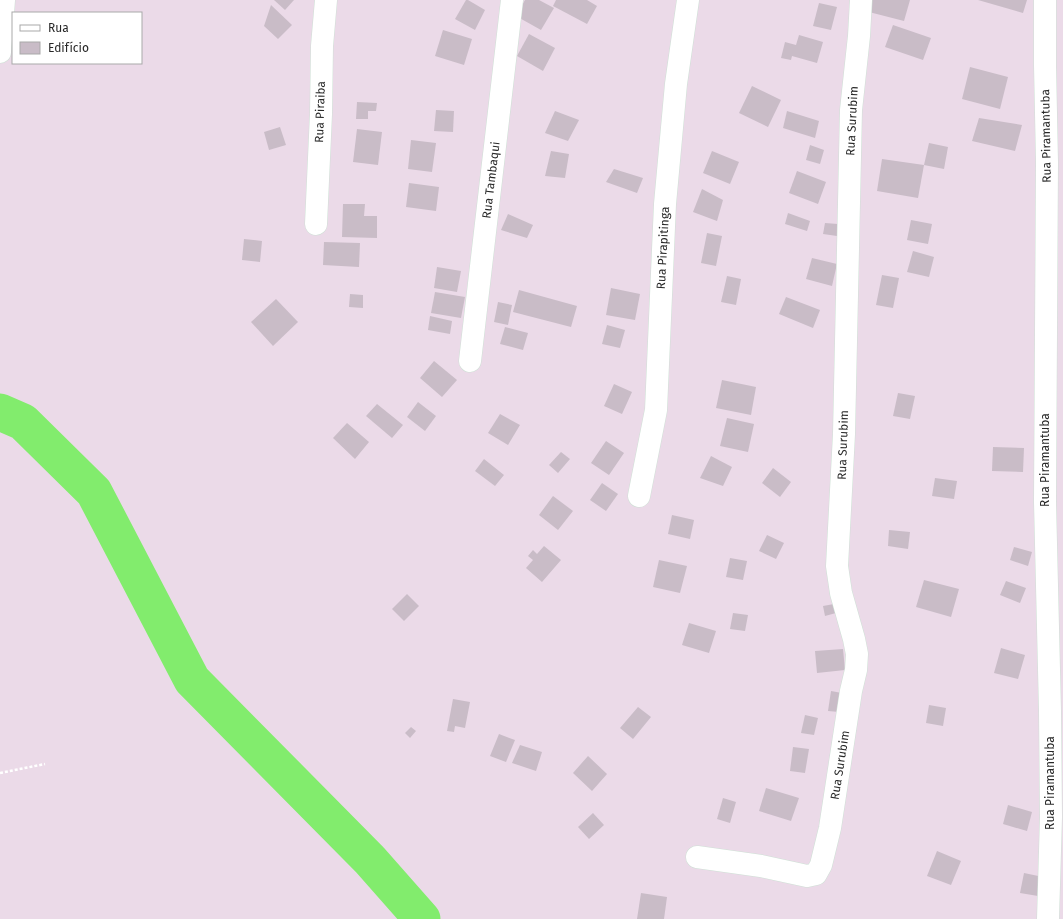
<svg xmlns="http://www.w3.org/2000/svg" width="1063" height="919" font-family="'Fira Sans',sans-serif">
	<rect width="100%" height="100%" fill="#ebdae8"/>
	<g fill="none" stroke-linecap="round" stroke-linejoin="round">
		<polyline stroke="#82ec6d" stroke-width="37" points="0,412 23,422 94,492 192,680 370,860 422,919"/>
	</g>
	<g fill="#c9bcc7">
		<polygon points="274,0 294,0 285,10"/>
		<polygon points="466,0 468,0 485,10 475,30 455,19"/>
		<polygon points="525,0 539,0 554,8 541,30 516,16"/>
		<polygon points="556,0 587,0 597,6 587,24 553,6"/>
		<polygon points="872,0 910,0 904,21 869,12"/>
		<polygon points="978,0 1027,0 1023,13"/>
		<polygon points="819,3 837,7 831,30 813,26"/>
		<polygon points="271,5 292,25 278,39 264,26"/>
		<polygon points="893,25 931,38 923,60 885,47"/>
		<polygon points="443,30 472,39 464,65 435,56"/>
		<polygon points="529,34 555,48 543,71 517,56"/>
		<polygon points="799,35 823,42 817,63 792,56 791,60 781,58 785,42 796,45"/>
		<polygon points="970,67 1008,77 1000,109 962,99"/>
		<polygon points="752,86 781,100 768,127 739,113"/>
		<polygon points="357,102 377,103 376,111 368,111 368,119 356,119"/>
		<polygon points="436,110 454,111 453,132 434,131"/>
		<polygon points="555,111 579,120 568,141 545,133"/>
		<polygon points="787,111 819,121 815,138 783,128"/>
		<polygon points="979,118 1022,125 1015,151 972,141"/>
		<polygon points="280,127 286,145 269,150 264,132"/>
		<polygon points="357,129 382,132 378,165 353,162"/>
		<polygon points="411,140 436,143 432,172 408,169"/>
		<polygon points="929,143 948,147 944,169 924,165"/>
		<polygon points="810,145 824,150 820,164 806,160"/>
		<polygon points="551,151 569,154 565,178 545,176"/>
		<polygon points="712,151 739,162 730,184 703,173"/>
		<polygon points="882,159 924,165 918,198 877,191"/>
		<polygon points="614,169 643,178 637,193 606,182"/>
		<polygon points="797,171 826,182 818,204 789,193"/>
		<polygon points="409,183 439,187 436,211 406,207"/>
		<polygon points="702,189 723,200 717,221 693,212"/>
		<polygon points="343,204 365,204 364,216 377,216 377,238 342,237"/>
		<polygon points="788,213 810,221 807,231 785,224"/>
		<polygon points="508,214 533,225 527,238 501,230"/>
		<polygon points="911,220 932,224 928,244 907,240"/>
		<polygon points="825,223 838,224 837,236 823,234"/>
		<polygon points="707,233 722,236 716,266 701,263"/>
		<polygon points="244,239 262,241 260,262 242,260"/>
		<polygon points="324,242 360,243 359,267 323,265"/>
		<polygon points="913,251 934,257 929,277 907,272"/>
		<polygon points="812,258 837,264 832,286 806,279"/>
		<polygon points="437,267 461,271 457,292 434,288"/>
		<polygon points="882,275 899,278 893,308 876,305"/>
		<polygon points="727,276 741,279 736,305 721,302"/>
		<polygon points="611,288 640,294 635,320 606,315"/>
		<polygon points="519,290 577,306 571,327 513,312"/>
		<polygon points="435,292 465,297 461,318 431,313"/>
		<polygon points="350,294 363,295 363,308 349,307"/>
		<polygon points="786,297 820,310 813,328 779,314"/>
		<polygon points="276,299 298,322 273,346 251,322"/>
		<polygon points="498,302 512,305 508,325 494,322"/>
		<polygon points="430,316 452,321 450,334 428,330"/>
		<polygon points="607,325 625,330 620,348 602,344"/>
		<polygon points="505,327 528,333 523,350 500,344"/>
		<polygon points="434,361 457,380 442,397 420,378"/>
		<polygon points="722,380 756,387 751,415 716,408"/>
		<polygon points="614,384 632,392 622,414 604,406"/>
		<polygon points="898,393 915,396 910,419 893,416"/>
		<polygon points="418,402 436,416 425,431 407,417"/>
		<polygon points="377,404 403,425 392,438 366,416"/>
		<polygon points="500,414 520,425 508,445 488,433"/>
		<polygon points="727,418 754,424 748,452 720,446"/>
		<polygon points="347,423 369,442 355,459 333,438"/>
		<polygon points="606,441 624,453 609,475 591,463"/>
		<polygon points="993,447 1024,448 1023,472 992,471"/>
		<polygon points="561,452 570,459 558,473 549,465"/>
		<polygon points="711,456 732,467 723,486 700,478"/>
		<polygon points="484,459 504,475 495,486 475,471"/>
		<polygon points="773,468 791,482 780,497 762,483"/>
		<polygon points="935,478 957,481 954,499 932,496"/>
		<polygon points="602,483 618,494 606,511 590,500"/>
		<polygon points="553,496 573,511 558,530 539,515"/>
		<polygon points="672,515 694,520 690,539 668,534"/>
		<polygon points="889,530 910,532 908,549 888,546"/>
		<polygon points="767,535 784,543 776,559 759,551"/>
		<polygon points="544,546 561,560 542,582 526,568 533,560 528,556 533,550 537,554"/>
		<polygon points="1014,547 1032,552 1028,566 1010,560"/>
		<polygon points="730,558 747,561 743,580 726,577"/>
		<polygon points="659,560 687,566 680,593 653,587"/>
		<polygon points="924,580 959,589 951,617 916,607"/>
		<polygon points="1006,581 1026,588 1020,603 1000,595"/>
		<polygon points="407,594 419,606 404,621 392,609"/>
		<polygon points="834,604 836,613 825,616 823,606"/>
		<polygon points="733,613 748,615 745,631 730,629"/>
		<polygon points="689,623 716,631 709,653 682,645"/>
		<polygon points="1001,648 1025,655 1018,679 994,673"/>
		<polygon points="843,649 845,670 817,673 815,651"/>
		<polygon points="831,691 842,693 839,712 828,711"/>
		<polygon points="453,699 470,702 465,728 455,726 454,732 447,731"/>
		<polygon points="929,705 946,708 943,726 926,723"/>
		<polygon points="638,707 651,717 633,739 620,728"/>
		<polygon points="805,715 818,718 814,735 801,733"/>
		<polygon points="411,727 416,731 410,738 405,733"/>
		<polygon points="499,734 515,740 506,762 490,756"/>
		<polygon points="520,745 542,752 536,771 512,763"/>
		<polygon points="793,747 809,749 805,773 790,771"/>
		<polygon points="588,756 607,774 592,791 573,773"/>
		<polygon points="766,788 799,798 791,821 759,811"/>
		<polygon points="723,798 736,802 730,823 717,819"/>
		<polygon points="1008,805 1032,812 1027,831 1003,824"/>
		<polygon points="593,813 604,825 589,839 578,827"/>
		<polygon points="937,851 961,861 951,885 927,876"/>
		<polygon points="1024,873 1043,877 1038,896 1020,893"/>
		<polygon points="641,893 667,897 664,919 637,919"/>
	</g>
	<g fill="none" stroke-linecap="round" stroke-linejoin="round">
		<g stroke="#cfe1d6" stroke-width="23">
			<g id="street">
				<polyline points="1045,0 1045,65 1047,162 1045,502 1050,711 1051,817 1048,919"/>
				<polyline points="0,52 4,0"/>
				<polyline points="316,224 321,114 322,46 326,0"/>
				<polyline points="470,361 512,0"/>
				<polyline points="639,496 656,410 665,204 676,84 688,0"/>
				<polyline points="697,857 761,866 807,876 816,874 821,865 830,828 851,691 856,670 857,654 854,639 841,593 837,566 844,434 851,110 859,36 861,0"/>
			</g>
		</g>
		<polyline stroke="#fff" stroke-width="2.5" stroke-dasharray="3 2" stroke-linecap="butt" points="0,773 45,764"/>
		<use href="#street" stroke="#fff" stroke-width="22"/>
	</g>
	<g text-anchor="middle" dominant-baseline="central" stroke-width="3" stroke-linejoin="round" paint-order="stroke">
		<g font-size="12" fill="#282828" stroke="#fff">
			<text transform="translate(320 112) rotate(-88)">Rua Piraiba</text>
			<text transform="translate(852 121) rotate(-87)">Rua Surubim</text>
			<text transform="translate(1046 136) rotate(-91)">Rua Piramantuba</text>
			<text transform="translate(491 180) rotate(-83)">Rua Tambaqui</text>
			<text transform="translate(663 248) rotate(-87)">Rua Pirapitinga</text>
			<text transform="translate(843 445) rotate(-88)">Rua Surubim</text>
			<text transform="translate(1045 460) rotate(-90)">Rua Piramantuba</text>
			<text transform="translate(840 765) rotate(-81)">Rua Surubim</text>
			<text transform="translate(1050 783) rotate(-90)">Rua Piramantuba</text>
		</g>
	</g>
	<rect x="12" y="12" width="130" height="52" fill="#ffffff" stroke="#a9a9a9"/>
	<rect x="20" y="25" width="20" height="6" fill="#ffffff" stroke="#a9a9a9"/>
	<text x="48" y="32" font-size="12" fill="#282828">Rua</text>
	<rect x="20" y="42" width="20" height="12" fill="#c9bcc7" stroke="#a9a9a9"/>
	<text x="48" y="52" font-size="12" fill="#282828">Edifício</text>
</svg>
